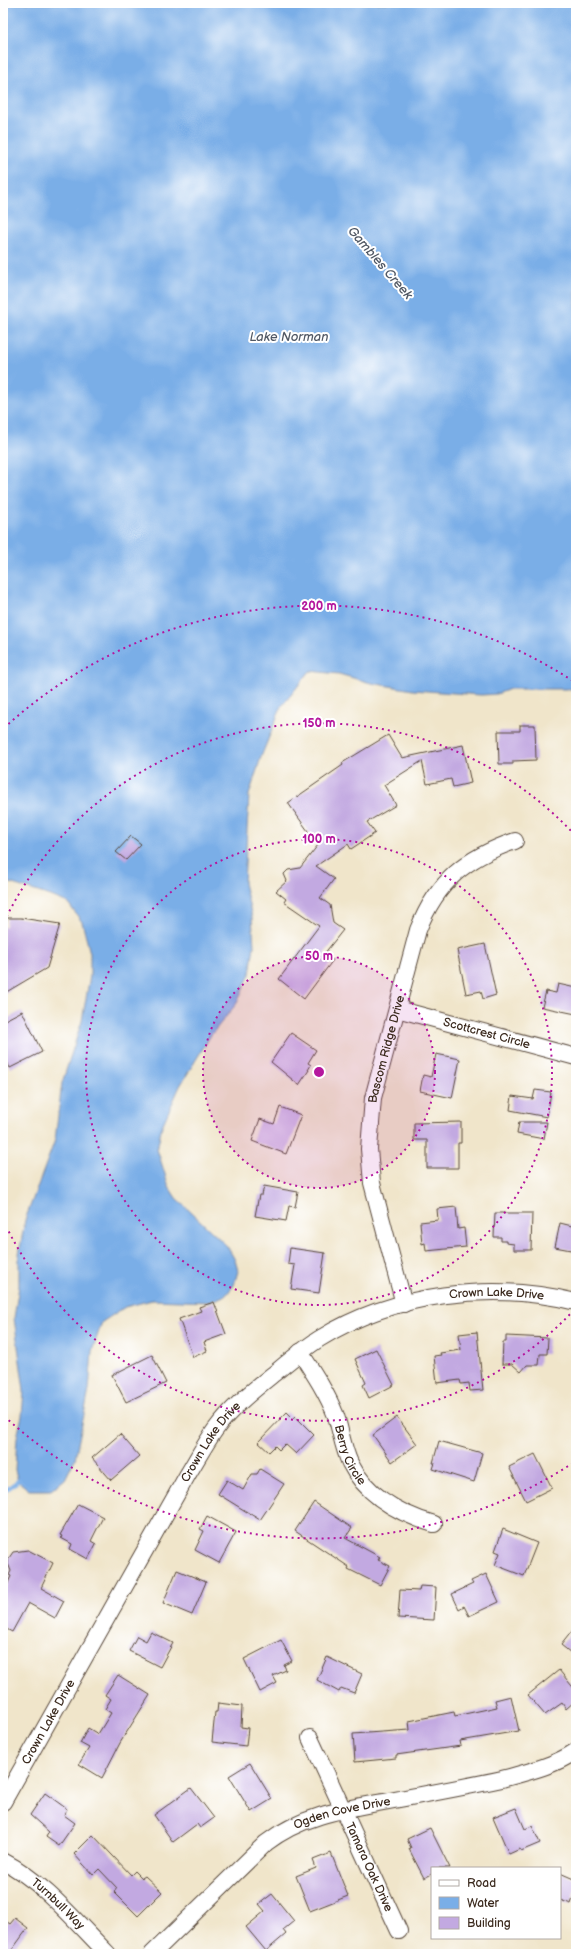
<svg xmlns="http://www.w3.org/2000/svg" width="579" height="1957" font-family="'Balsamiq Sans',sans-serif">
	<rect width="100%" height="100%" fill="#fff"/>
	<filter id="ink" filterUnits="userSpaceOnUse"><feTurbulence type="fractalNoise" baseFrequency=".025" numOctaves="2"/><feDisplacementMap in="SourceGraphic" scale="8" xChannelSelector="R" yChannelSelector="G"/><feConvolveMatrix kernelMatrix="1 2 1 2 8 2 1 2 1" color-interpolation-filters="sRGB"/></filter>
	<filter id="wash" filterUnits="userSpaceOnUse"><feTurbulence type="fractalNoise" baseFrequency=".012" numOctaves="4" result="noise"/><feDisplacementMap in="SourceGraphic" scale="16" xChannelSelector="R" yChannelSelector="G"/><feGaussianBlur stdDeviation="0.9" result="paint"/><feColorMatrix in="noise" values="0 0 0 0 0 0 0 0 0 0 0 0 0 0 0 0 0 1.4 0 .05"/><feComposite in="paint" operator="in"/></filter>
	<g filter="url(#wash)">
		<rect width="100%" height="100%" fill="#f0e5ca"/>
		<polygon fill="#7aaee7" stroke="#5a6c82" points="3,3 576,3 576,689 510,689 497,694 481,695 413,690 371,683 339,674 310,671 281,707 261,757 249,795 244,883 252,917 254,946 250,974 237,1003 211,1035 180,1086 162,1126 157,1149 169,1187 176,1198 227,1246 235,1260 238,1271 234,1285 226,1295 209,1302 152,1300 125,1307 102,1322 92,1351 89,1390 75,1459 65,1479 51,1490 29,1490 18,1481 15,1470 17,1437 22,1416 24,1390 14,1318 19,1286 19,1254 25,1220 55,1140 62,1083 82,1021 90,976 90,953 82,922 68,903 51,896 3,881"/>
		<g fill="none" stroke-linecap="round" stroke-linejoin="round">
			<polyline stroke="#7aaee7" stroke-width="4.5" points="3,1492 18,1481"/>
		</g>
		<g id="blocks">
			<g fill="#c2a9e1">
				<polygon points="520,725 535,725 536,760 513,761 513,764 499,764 498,731 520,731"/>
				<polygon points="388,735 402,758 463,745 471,783 453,787 451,779 427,784 422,761 384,785 396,805 367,822 375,833 351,849 348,844 316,866 334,879 320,898 330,905 333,923 343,930 324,954 333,960 304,999 279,979 319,926 284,902 286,899 276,891 287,881 284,874 288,870 300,868 318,845 288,803 343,765 342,763"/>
				<polygon points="131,836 141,844 126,860 116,852"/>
				<polygon points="7,918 21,918 60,924 47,968 3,994 3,927 6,926"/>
				<polygon points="485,944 496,995 483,999 481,991 466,994 457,950"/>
				<polygon points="558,984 576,988 576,1014 542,1007 546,991 556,993"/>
				<polygon points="22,1011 42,1052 10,1068 3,1053 3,1021"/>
				<polygon points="291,1033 316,1050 308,1063 311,1065 308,1070 309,1070 299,1085 271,1062"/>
				<polygon points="436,1054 460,1059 452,1098 420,1091 423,1075 431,1077"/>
				<polygon points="535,1090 551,1092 547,1117 510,1110 512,1096 533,1099"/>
				<polygon points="280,1107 301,1115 286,1154 252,1141 260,1119 274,1124"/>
				<polygon points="461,1122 461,1143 458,1143 458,1168 427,1168 427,1140 414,1140 414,1123"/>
				<polygon points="519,1122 547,1122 544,1139 517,1134"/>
				<polygon points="264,1186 298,1192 295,1207 289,1206 286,1221 255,1216 259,1195 262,1195"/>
				<polygon points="456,1207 458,1229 464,1228 466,1247 426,1251 425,1243 422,1244 420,1222 438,1220 437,1209"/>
				<polygon points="495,1213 532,1213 531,1250 514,1250 514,1244 506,1243 506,1241 501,1241 501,1237 494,1237"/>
				<polygon points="560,1223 576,1227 576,1251 555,1247"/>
				<polygon points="290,1248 325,1253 319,1293 291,1289 295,1265 288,1264"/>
				<polygon points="214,1302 226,1334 204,1342 207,1351 193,1357 179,1319 201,1311 199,1307"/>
				<polygon points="477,1332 483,1390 470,1391 469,1383 461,1384 460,1380 437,1383 434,1356 441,1355 440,1353 461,1350 459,1334"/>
				<polygon points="506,1336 548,1338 547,1354 540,1354 539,1365 527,1365 521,1372 512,1364 502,1364 503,1342 506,1342"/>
				<polygon points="376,1349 394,1385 369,1398 363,1385 366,1383 355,1359"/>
				<polygon points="152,1355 166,1383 126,1402 112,1375"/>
				<polygon points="287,1412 293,1418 295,1416 314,1435 296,1454 285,1444 279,1450 275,1446 269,1452 258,1442"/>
				<polygon points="397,1417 417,1444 392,1462 373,1435"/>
				<polygon points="120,1434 139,1456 111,1480 92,1458"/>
				<polygon points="439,1441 482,1453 474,1482 433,1469 435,1463 433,1463"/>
				<polygon points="535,1454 552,1488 526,1501 509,1467"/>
				<polygon points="260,1469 284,1484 260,1520 218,1494 227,1480 243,1490 252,1474 257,1474"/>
				<polygon points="314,1502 352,1528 345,1538 380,1557 378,1560 390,1566 380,1585 348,1569 349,1567 295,1531"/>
				<polygon points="78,1504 103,1517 91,1541 96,1544 88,1559 70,1549 72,1544 61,1538 62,1536 60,1535"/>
				<polygon points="207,1516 236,1532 219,1563 195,1550 204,1531 200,1529"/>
				<polygon points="503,1529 537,1543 524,1576 495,1565 500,1553 495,1551"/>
				<polygon points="28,1550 53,1563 41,1588 64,1601 55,1618 28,1603 12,1632 3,1627 3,1595 11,1576 9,1575 11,1571 7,1561 13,1552"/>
				<polygon points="177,1570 206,1582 192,1615 163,1603"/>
				<polygon points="486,1574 499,1602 469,1616 464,1606 459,1609 452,1594 473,1584 471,1581"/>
				<polygon points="420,1586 436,1587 434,1620 398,1618 400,1590 419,1591"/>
				<polygon points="576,1626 576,1657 561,1645"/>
				<polygon points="151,1632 173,1643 160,1667 129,1651 137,1636 146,1641"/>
				<polygon points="281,1640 292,1661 284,1665 286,1670 273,1676 277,1683 260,1692 244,1659"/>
				<polygon points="327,1657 362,1674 354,1693 341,1688 339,1692 317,1680"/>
				<polygon points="559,1670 576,1691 576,1700 566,1709 562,1703 545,1715 528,1695"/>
				<polygon points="118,1675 150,1695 120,1743 102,1778 79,1764 89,1748 80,1743 88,1728 98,1734 111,1713 105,1709 111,1699 105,1695"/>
				<polygon points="511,1696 519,1731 460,1741 461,1746 396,1755 396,1758 355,1762 353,1734 410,1730 409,1721 454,1712 455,1716 497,1707 495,1700"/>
				<polygon points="218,1703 242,1706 241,1727 248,1728 246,1746 212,1742 215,1712 217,1712"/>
				<polygon points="250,1763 272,1799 251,1812 229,1776"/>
				<polygon points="191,1788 214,1818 200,1828 197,1824 173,1842 154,1815"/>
				<polygon points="45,1793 67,1809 64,1815 75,1823 59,1846 46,1837 49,1832 30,1815"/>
				<polygon points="516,1808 525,1829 532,1826 540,1843 521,1851 520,1849 509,1854 493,1817"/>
				<polygon points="430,1828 450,1868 432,1868 432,1874 424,1878 409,1849 411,1848 407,1839"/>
				<polygon points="93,1835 131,1875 135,1871 142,1878 145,1876 162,1892 138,1916 114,1892 117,1888 99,1869 93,1875 74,1854"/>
				<polygon points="331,1853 348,1896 310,1911 296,1876 316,1868 313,1860"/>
				<polygon points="560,1873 576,1880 576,1890 571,1904 560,1900"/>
				<polygon points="272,1894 294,1921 283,1930 286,1934 266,1951 246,1927 265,1911 259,1904"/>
				<polygon points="15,1918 28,1928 9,1954 3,1954 3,1919 10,1924"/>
			</g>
		</g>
	</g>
	<g filter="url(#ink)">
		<use href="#blocks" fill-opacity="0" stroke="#564638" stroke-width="1"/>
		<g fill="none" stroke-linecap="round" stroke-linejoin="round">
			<g stroke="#564638" stroke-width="18">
				<g id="street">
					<path id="s1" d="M397,1009L576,1057"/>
					<path id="s2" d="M404,1304L372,1183L369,1149L373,1098L418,930C437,881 467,857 515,841"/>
					<path id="s3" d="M300,1352C313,1372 327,1393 336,1416C341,1432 343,1448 350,1463C367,1497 400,1514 434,1524"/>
					<path id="s4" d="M310,1738L399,1931"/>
					<path id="s5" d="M3,1802L188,1474C197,1459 205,1444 215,1430C230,1409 251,1392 271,1376C287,1363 302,1350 319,1339C393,1293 492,1281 576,1302"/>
					<path id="s6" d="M3,1861C45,1883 75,1921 108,1954"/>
					<path id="s7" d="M152,1954L266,1843C302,1815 345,1809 389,1801C427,1794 465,1787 502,1779C528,1772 554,1766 576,1751"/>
				</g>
			</g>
			<use href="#street" stroke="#fff" stroke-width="16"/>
		</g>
	</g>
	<circle cx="319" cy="1072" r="116" fill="#b5179e" fill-opacity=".12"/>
	<g fill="none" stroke="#b5179e" stroke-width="2" stroke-dasharray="2 4">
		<circle cx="319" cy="1072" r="116"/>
		<circle cx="319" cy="1072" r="233"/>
		<path d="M574 1310A349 349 0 0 1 4 1222M4 922A349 349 0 0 1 574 834"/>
		<path d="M573 1463A466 466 0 0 1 4 1416M4 728A466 466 0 0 1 573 681"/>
	</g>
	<g text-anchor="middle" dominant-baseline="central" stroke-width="4" stroke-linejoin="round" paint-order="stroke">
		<g font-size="12" fill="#3b2a1e" stroke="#fff">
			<text stroke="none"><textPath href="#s1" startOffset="93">Scottcrest Circle</textPath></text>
			<text stroke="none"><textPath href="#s2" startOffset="261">Bascom Ridge Drive</textPath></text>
			<text stroke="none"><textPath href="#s5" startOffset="753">Crown Lake Drive</textPath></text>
			<text stroke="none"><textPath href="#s5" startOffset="416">Crown Lake Drive</textPath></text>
			<text stroke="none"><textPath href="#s3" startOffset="115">Berry Circle</textPath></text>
			<text stroke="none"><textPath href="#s5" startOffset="92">Crown Lake Drive</textPath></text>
			<text stroke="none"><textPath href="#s7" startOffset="242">Ogden Cove Drive</textPath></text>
			<text stroke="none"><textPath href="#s4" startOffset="142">Tamara Oak Drive</textPath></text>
			<text stroke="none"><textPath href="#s6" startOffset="70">Turnbull Way</textPath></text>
		</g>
		<g font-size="13" font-style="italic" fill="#515864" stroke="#fff">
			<text transform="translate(380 263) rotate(49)">Gambles Creek</text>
			<text x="289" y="337">Lake Norman</text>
		</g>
	</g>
	<circle cx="319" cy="1072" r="6" fill="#b5179e" stroke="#fff" stroke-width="2"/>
	<g font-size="12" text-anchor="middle" font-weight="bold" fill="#b5179e" stroke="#fff" stroke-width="4" stroke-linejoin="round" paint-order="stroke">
		<text x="319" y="610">200 m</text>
		<text x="319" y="727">150 m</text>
		<text x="319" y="843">100 m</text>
		<text x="319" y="960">50 m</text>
	</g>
	<rect width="579" height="1957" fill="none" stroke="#fff" stroke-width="16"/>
	<rect x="431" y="1867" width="130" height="72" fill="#ffffff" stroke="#b1aaa5"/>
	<rect x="439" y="1880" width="20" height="6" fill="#ffffff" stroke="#b1aaa5"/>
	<text x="467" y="1887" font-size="12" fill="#3b2a1e">Road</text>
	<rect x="439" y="1897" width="20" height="12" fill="#7aaee7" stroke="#b1aaa5"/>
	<text x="467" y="1907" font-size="12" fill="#3b2a1e">Water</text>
	<rect x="439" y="1917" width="20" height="12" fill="#c2a9e1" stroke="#b1aaa5"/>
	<text x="467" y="1927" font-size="12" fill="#3b2a1e">Building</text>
</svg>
